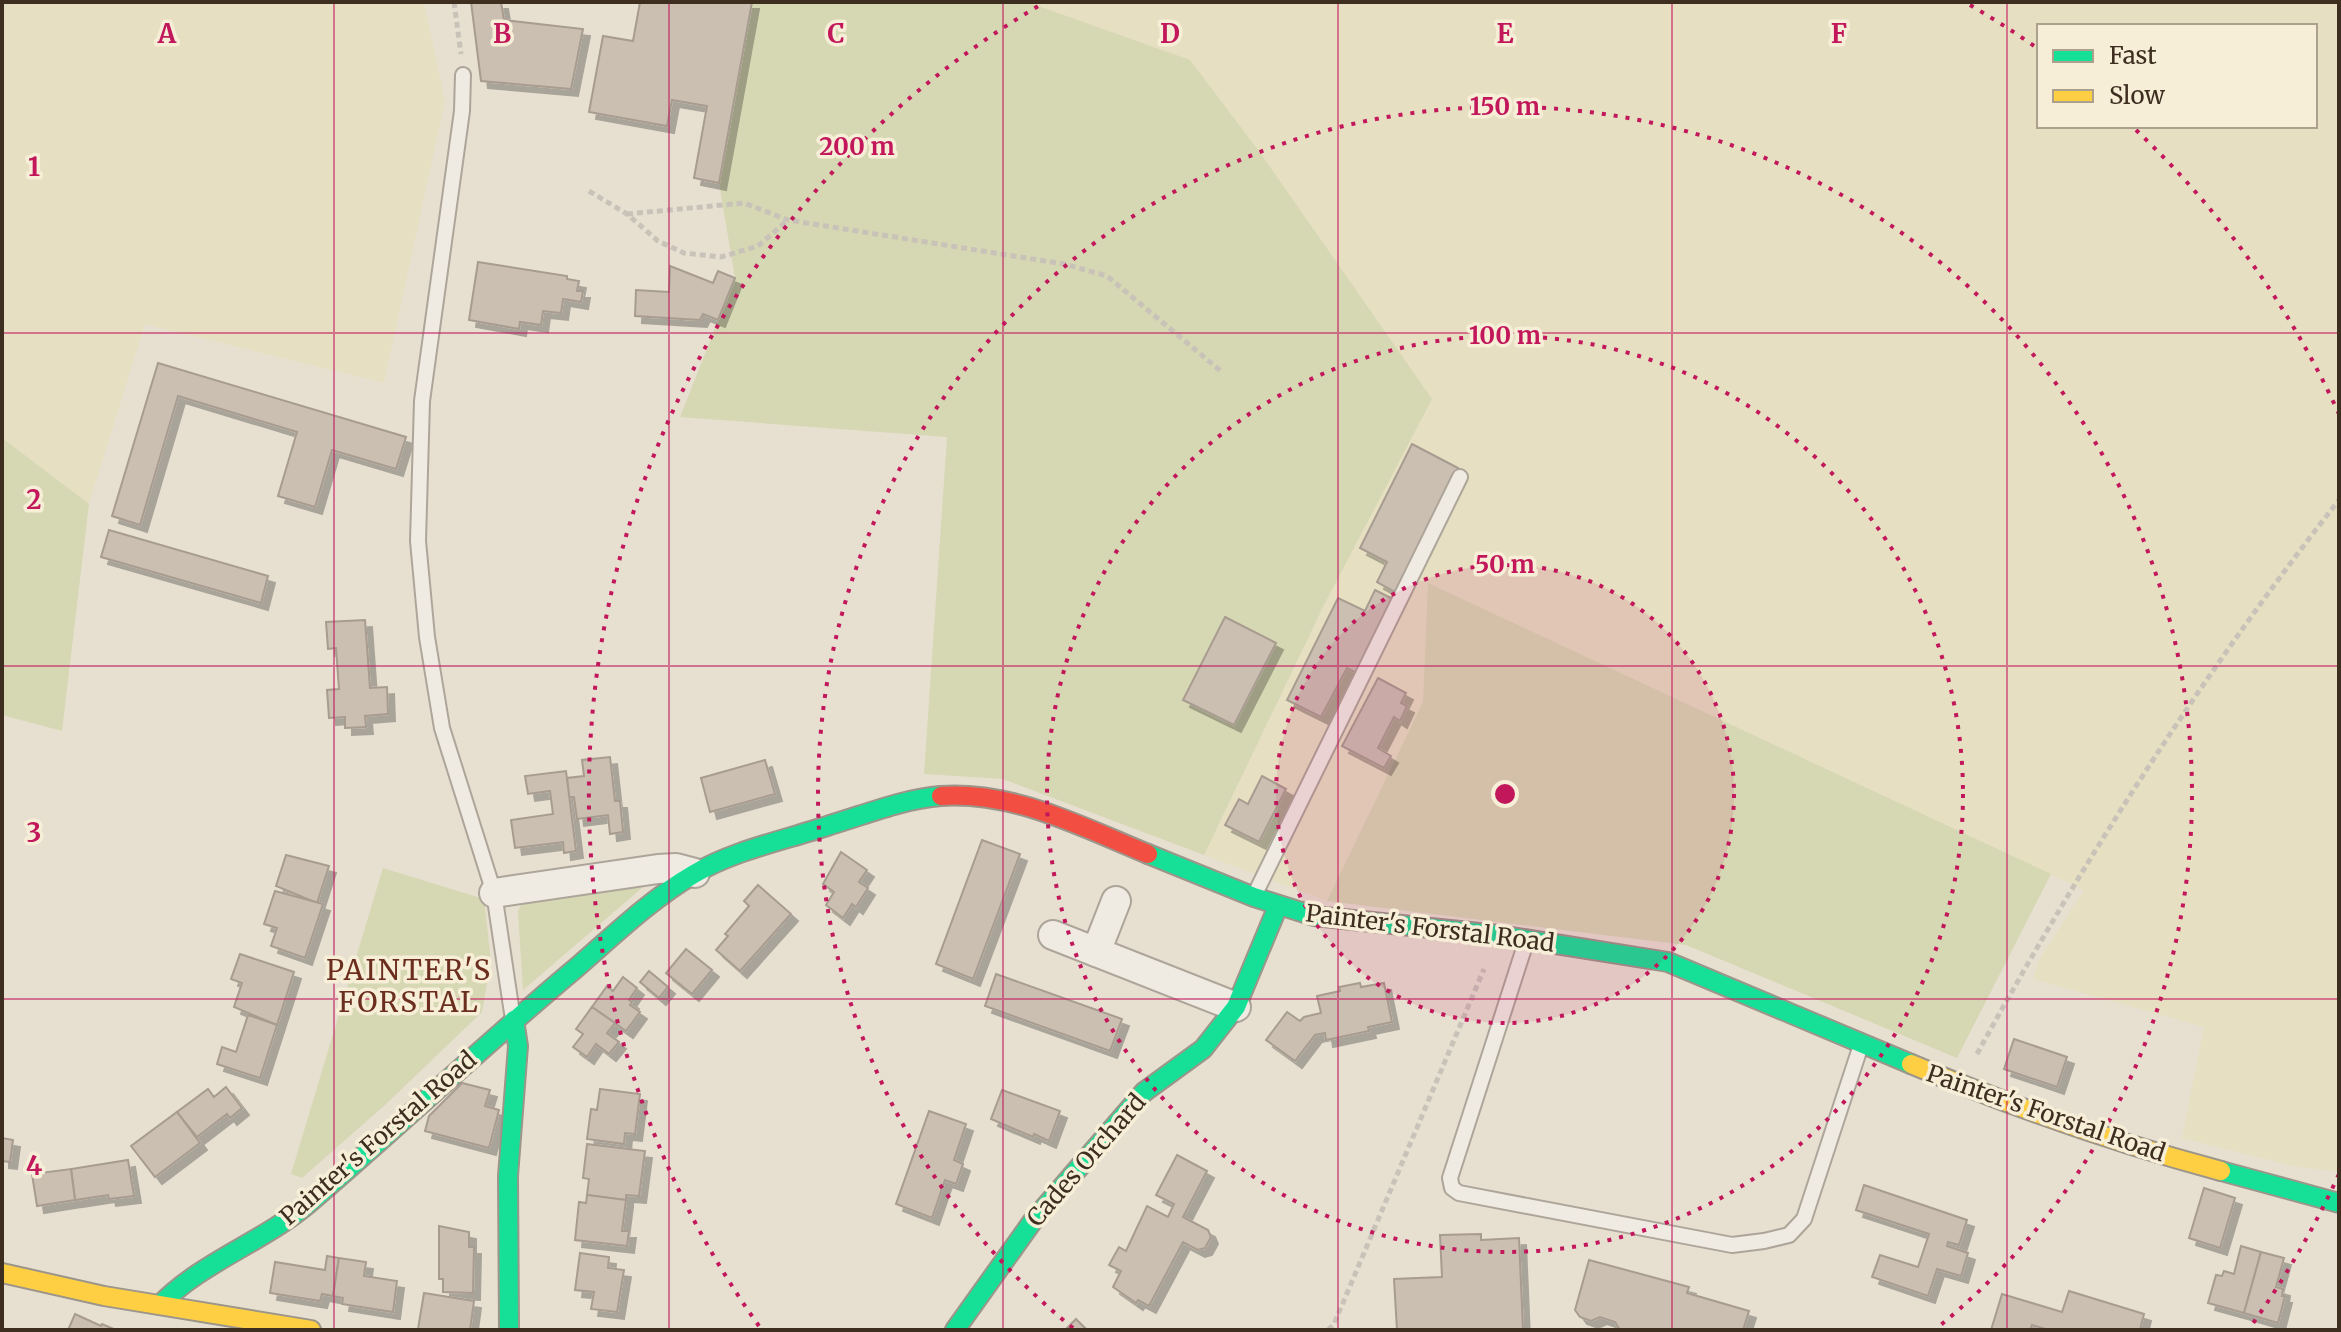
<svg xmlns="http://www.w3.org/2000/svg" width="2341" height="1332" font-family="Merriweather,serif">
	<defs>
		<filter id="shadow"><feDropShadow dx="7" dy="7" stdDeviation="0" flood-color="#0004"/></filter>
	</defs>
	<rect width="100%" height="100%" fill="#e7e0d1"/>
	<g fill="#e6dfc2" fill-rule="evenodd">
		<polygon points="2,2 424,2 445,101 384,383 145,324 89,504 2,438"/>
		<path d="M1027,2H2339V1172L2293,1166L2182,1138L2204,1027L2033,979L2039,960L2084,890L1428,583L1423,702L1327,901L1204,855L1324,605L1432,399ZM2039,26H2315V126H2039Z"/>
	</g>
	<g fill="#d6d7b3">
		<polygon points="752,2 1027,2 1190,60 1261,154 1432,399 1324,605 1204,855 1003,779 924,774 947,437 680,417 735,278 719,183"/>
		<polygon points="2,438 89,504 62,731 2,715"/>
		<polygon points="1428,583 2051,874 1957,1058 1686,945 1327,901 1423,702"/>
		<polygon points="383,868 484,899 491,961 482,1012 385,1105 302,1178 291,1174"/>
		<polygon points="650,881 523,990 518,911 523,901"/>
	</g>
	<g fill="#cbbfb2" stroke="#a89c90" stroke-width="2" filter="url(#shadow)">
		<polygon points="471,2 501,2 504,20 583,29 571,89 481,81"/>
		<polygon points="640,2 752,2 719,183 694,178 707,106 672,100 667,126 589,112 603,36 633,41"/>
		<polygon points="478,262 567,276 567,279 579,281 577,291 583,291 581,302 563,299 561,313 543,311 541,325 520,322 519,329 469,320"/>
		<polygon points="670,266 713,283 718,271 735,278 718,320 703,314 700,320 635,316 636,290 669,292"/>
		<polygon points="158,363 406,437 396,469 332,450 315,507 278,496 297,432 178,396 140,525 112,516"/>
		<polygon points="1412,444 1458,468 1395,592 1377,582 1387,562 1360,548"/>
		<polygon points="109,530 268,576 261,603 101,557"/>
		<polygon points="1375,590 1393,599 1360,675 1347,668 1321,717 1287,700 1338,598 1365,611"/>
		<polygon points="1225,617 1276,643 1234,725 1183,700"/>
		<polygon points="365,620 370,688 387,687 388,714 365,716 366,727 345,728 345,717 329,718 327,690 339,689 336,648 328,649 326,622"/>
		<polygon points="1378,678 1406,693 1401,703 1407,706 1400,721 1394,717 1378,748 1391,756 1384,768 1342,746"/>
		<polygon points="610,757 615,801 620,801 623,832 610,834 608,815 577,819 574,797 569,797 567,778 584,776 582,760"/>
		<polygon points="765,760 775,794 710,812 701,778"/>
		<polygon points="566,771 576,851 564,853 563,842 515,848 511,820 553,814 550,791 528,794 525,776"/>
		<polygon points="1262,776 1286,789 1259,842 1225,825 1239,799 1248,804"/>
		<polygon points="982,840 1020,854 973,979 936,964"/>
		<polygon points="841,852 867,870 859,882 868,888 856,907 852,904 843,918 826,905 834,892 823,884"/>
		<polygon points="286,855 329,866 317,903 276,886"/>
		<polygon points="758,885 791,914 740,971 716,950 728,936 725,934 749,906 744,901"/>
		<polygon points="275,891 323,904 305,958 271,946 277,928 264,924"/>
		<polygon points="686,949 712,970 692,994 666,973"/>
		<polygon points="240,954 294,972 277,1025 234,1007 242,983 231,979"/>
		<polygon points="649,971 668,987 659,998 640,982"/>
		<polygon points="996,974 1122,1019 1110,1051 985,1006"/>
		<polygon points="623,977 637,988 629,1000 632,1002 630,1005 640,1012 626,1031 592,1007 607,986 613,991"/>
		<polygon points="1360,983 1361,987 1384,983 1392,1022 1368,1027 1369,1031 1326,1040 1325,1033 1315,1035 1295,1061 1266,1040 1287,1012 1300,1021 1304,1017 1321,1013 1317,996 1340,991 1339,987"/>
		<polygon points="592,1007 615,1023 607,1033 619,1042 609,1054 596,1044 587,1057 573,1047 583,1034 576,1029"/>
		<polygon points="248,1015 277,1025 260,1078 217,1064 222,1047 236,1052"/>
		<polygon points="2014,1039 2067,1057 2057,1087 2004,1069"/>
		<polygon points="462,1083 490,1090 485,1106 499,1110 489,1148 425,1131 429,1116"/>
		<polygon points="226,1087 242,1108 230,1118 227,1114 197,1137 177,1112 208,1089 214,1097"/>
		<polygon points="600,1089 640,1094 635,1134 625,1133 624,1144 587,1139 591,1109 597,1110"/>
		<polygon points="1002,1090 1060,1111 1049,1141 1034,1134 1033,1137 991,1119"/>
		<polygon points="929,1111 966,1124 954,1160 963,1164 956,1184 945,1180 932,1218 896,1204"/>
		<polygon points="177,1112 200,1143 155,1177 131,1146"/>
		<polygon points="2,1138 13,1140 10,1162 2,1161"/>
		<polygon points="587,1144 645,1151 639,1196 626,1195 626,1200 587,1195 589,1179 583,1178"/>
		<polygon points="1177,1155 1207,1171 1183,1217 1208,1230 1211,1237 1205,1248 1198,1250 1183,1242 1149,1306 1138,1300 1136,1303 1113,1287 1121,1271 1109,1265 1119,1247 1126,1251 1147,1206 1168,1217 1174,1204 1156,1195"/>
		<polygon points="128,1160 134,1196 109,1199 108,1195 75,1200 71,1169"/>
		<polygon points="71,1169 75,1200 37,1206 32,1174"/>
		<polygon points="1864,1185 1967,1220 1959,1245 1948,1242 1947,1246 1968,1253 1961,1276 1937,1269 1928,1296 1872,1277 1880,1255 1918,1267 1929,1234 1856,1210"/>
		<polygon points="2204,1188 2235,1198 2220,1248 2189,1238"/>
		<polygon points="587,1195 626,1200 622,1231 629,1231 627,1246 575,1240 579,1202 586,1203"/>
		<polygon points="439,1226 469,1232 469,1247 474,1247 473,1293 443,1292 443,1279 439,1279"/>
		<polygon points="1481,1234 1481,1240 1519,1238 1523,1330 1397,1330 1394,1279 1442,1277 1440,1235"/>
		<polygon points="2241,1246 2261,1252 2244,1313 2208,1303 2216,1275 2222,1276 2224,1271 2234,1274"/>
		<polygon points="2261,1252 2284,1258 2276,1287 2283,1289 2282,1296 2285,1296 2278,1323 2244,1313"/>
		<polygon points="580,1253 609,1257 608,1268 624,1270 617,1312 591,1309 594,1292 575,1290"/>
		<polygon points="327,1256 339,1258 333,1296 322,1294 320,1301 270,1293 275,1262 325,1270"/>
		<polygon points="339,1258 366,1262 364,1276 397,1281 393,1312 342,1304 343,1298 333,1296"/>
		<polygon points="1589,1260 1689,1287 1687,1293 1749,1311 1743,1330 1620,1330 1615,1322 1600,1317 1591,1321 1580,1317 1575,1310"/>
		<polygon points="2069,1291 2144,1314 2140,1330 2049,1330 2032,1325 2030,1330 1991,1330 2002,1294 2062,1312"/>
		<polygon points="424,1293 474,1301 470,1330 418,1329"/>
		<polygon points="75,1314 101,1326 102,1324 116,1330 68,1330"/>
		<polygon points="1076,1319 1087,1330 1065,1330"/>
	</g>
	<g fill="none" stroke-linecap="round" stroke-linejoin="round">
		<g stroke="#ada599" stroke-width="18">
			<g id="lane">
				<polyline points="463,75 462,111 422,401 418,541 427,637 442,728 494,893 512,1013"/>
				<polyline points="1254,896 1460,477"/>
				<polyline points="1526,942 1450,1178 1452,1188 1459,1193 1732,1245 1764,1241 1789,1235 1804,1219 1861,1045"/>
			</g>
		</g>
		<g stroke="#ada599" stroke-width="32">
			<g id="street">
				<polyline points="494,893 658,869 676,868 695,873"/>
				<polyline points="1053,935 1236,1007"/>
				<polyline points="1096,952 1116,901"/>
			</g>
		</g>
		<g stroke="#9c958a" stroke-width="22">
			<g id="fast">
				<polyline points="1148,854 1254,897 1314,916 1499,935 1668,962 1911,1064"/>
				<polyline points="2221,1171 2339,1203"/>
				<path d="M160,1305C200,1263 263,1242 309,1203C399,1126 485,1044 576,968C614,935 651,899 694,874C734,850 786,840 830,825C867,814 903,799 941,796"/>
				<polyline points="509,1330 508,1176 518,1046 514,1020"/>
				<polyline points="955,1330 1032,1222 1144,1092 1203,1049 1236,1007 1278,906"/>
			</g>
		</g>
		<g stroke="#9c958a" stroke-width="22">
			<g id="slow">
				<path d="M1911,1064C2011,1106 2116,1143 2221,1171"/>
				<polyline points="2,1273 104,1296 311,1330"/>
			</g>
		</g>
		<g stroke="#9c958a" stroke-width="22">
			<path id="jam" d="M941,796C1014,791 1082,827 1148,854"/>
		</g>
		<g stroke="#c8c2b9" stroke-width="5" stroke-dasharray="6 4" stroke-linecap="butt">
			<polyline points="454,2 461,54"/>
			<polyline points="589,191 627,214 658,241 684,253 721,257 758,246 788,220"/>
			<polyline points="627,214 744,203 788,220 1064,264 1107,276 1222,372"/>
			<path d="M1977,1054C2083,861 2203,673 2339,500"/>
			<polyline points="1328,1330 1334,1324 1484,969"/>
		</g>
		<use href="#lane" stroke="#efebe3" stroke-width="14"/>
		<use href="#street" stroke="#efebe3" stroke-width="28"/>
		<use href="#fast" stroke="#16e098" stroke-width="18"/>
		<use href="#slow" stroke="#ffcf43" stroke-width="18"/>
		<use href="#jam" stroke="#f24e42" stroke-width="18"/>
	</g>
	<path fill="none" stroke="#c2185b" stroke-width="2" stroke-opacity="0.55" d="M334,2V1330M669,2V1330M1003,2V1330M1338,2V1330M1672,2V1330M2007,2V1330M2,333H2339M2,666H2339M2,999H2339"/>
	<circle cx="1505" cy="794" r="229" fill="#c2185b" fill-opacity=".12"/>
	<g fill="none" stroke="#c2185b" stroke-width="4" stroke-dasharray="4 8">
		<circle cx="1505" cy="794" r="229"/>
		<circle cx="1505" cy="794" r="458"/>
		<path d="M1073 1328A687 687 0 1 1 1937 1328"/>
		<path d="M2339 1174A916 916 0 0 1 2251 1326M759 1326A916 916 0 0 1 1040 5M1970 5A916 916 0 0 1 2037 48M2136 130A916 916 0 0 1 2339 414"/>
	</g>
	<g text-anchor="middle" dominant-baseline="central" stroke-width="7" stroke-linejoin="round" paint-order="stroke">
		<g font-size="24" fill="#3d2e20" stroke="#f7eed8">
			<text transform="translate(1430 928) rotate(7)">Painter's Forstal Road</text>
			<text transform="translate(2046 1113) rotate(19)">Painter's Forstal Road</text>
			<text transform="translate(378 1138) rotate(-41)">Painter's Forstal Road</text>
			<text transform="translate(1086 1160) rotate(-49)">Cades Orchard</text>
		</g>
		<g font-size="28" letter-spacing="2" fill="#6b2e1e" stroke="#f7eed8">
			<text x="409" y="970">PAINTER'S<tspan x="409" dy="32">FORSTAL</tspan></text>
		</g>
	</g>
	<g font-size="26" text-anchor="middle" font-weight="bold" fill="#c2185b" stroke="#f7eed8" stroke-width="7" stroke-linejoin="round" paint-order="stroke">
		<text x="167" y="43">A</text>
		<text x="502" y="43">B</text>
		<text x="836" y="43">C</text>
		<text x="1170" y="43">D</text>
		<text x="1505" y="43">E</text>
		<text x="1839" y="43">F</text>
		<text x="34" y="176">1</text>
		<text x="34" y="509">2</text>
		<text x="34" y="842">3</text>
		<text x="34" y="1175">4</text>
	</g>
	<circle cx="1505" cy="794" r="12" fill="#c2185b" stroke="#f7eed8" stroke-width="4"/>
	<g font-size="24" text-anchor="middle" font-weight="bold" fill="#c2185b" stroke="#f7eed8" stroke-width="7" stroke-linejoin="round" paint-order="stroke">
		<text x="1505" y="115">150 m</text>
		<text x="857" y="155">200 m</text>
		<text x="1505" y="344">100 m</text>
		<text x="1505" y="573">50 m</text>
	</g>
	<rect width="2341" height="1332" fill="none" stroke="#3d2e20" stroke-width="8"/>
	<rect x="2037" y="24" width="280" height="104" fill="#f7eed8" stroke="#ada18e" stroke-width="2"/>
	<rect x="2053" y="50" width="40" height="12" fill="#16e098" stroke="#ada18e" stroke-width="2"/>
	<text x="2109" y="64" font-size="24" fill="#3d2e20">Fast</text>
	<rect x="2053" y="90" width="40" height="12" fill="#ffcf43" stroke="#ada18e" stroke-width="2"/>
	<text x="2109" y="104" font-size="24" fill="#3d2e20">Slow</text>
</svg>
